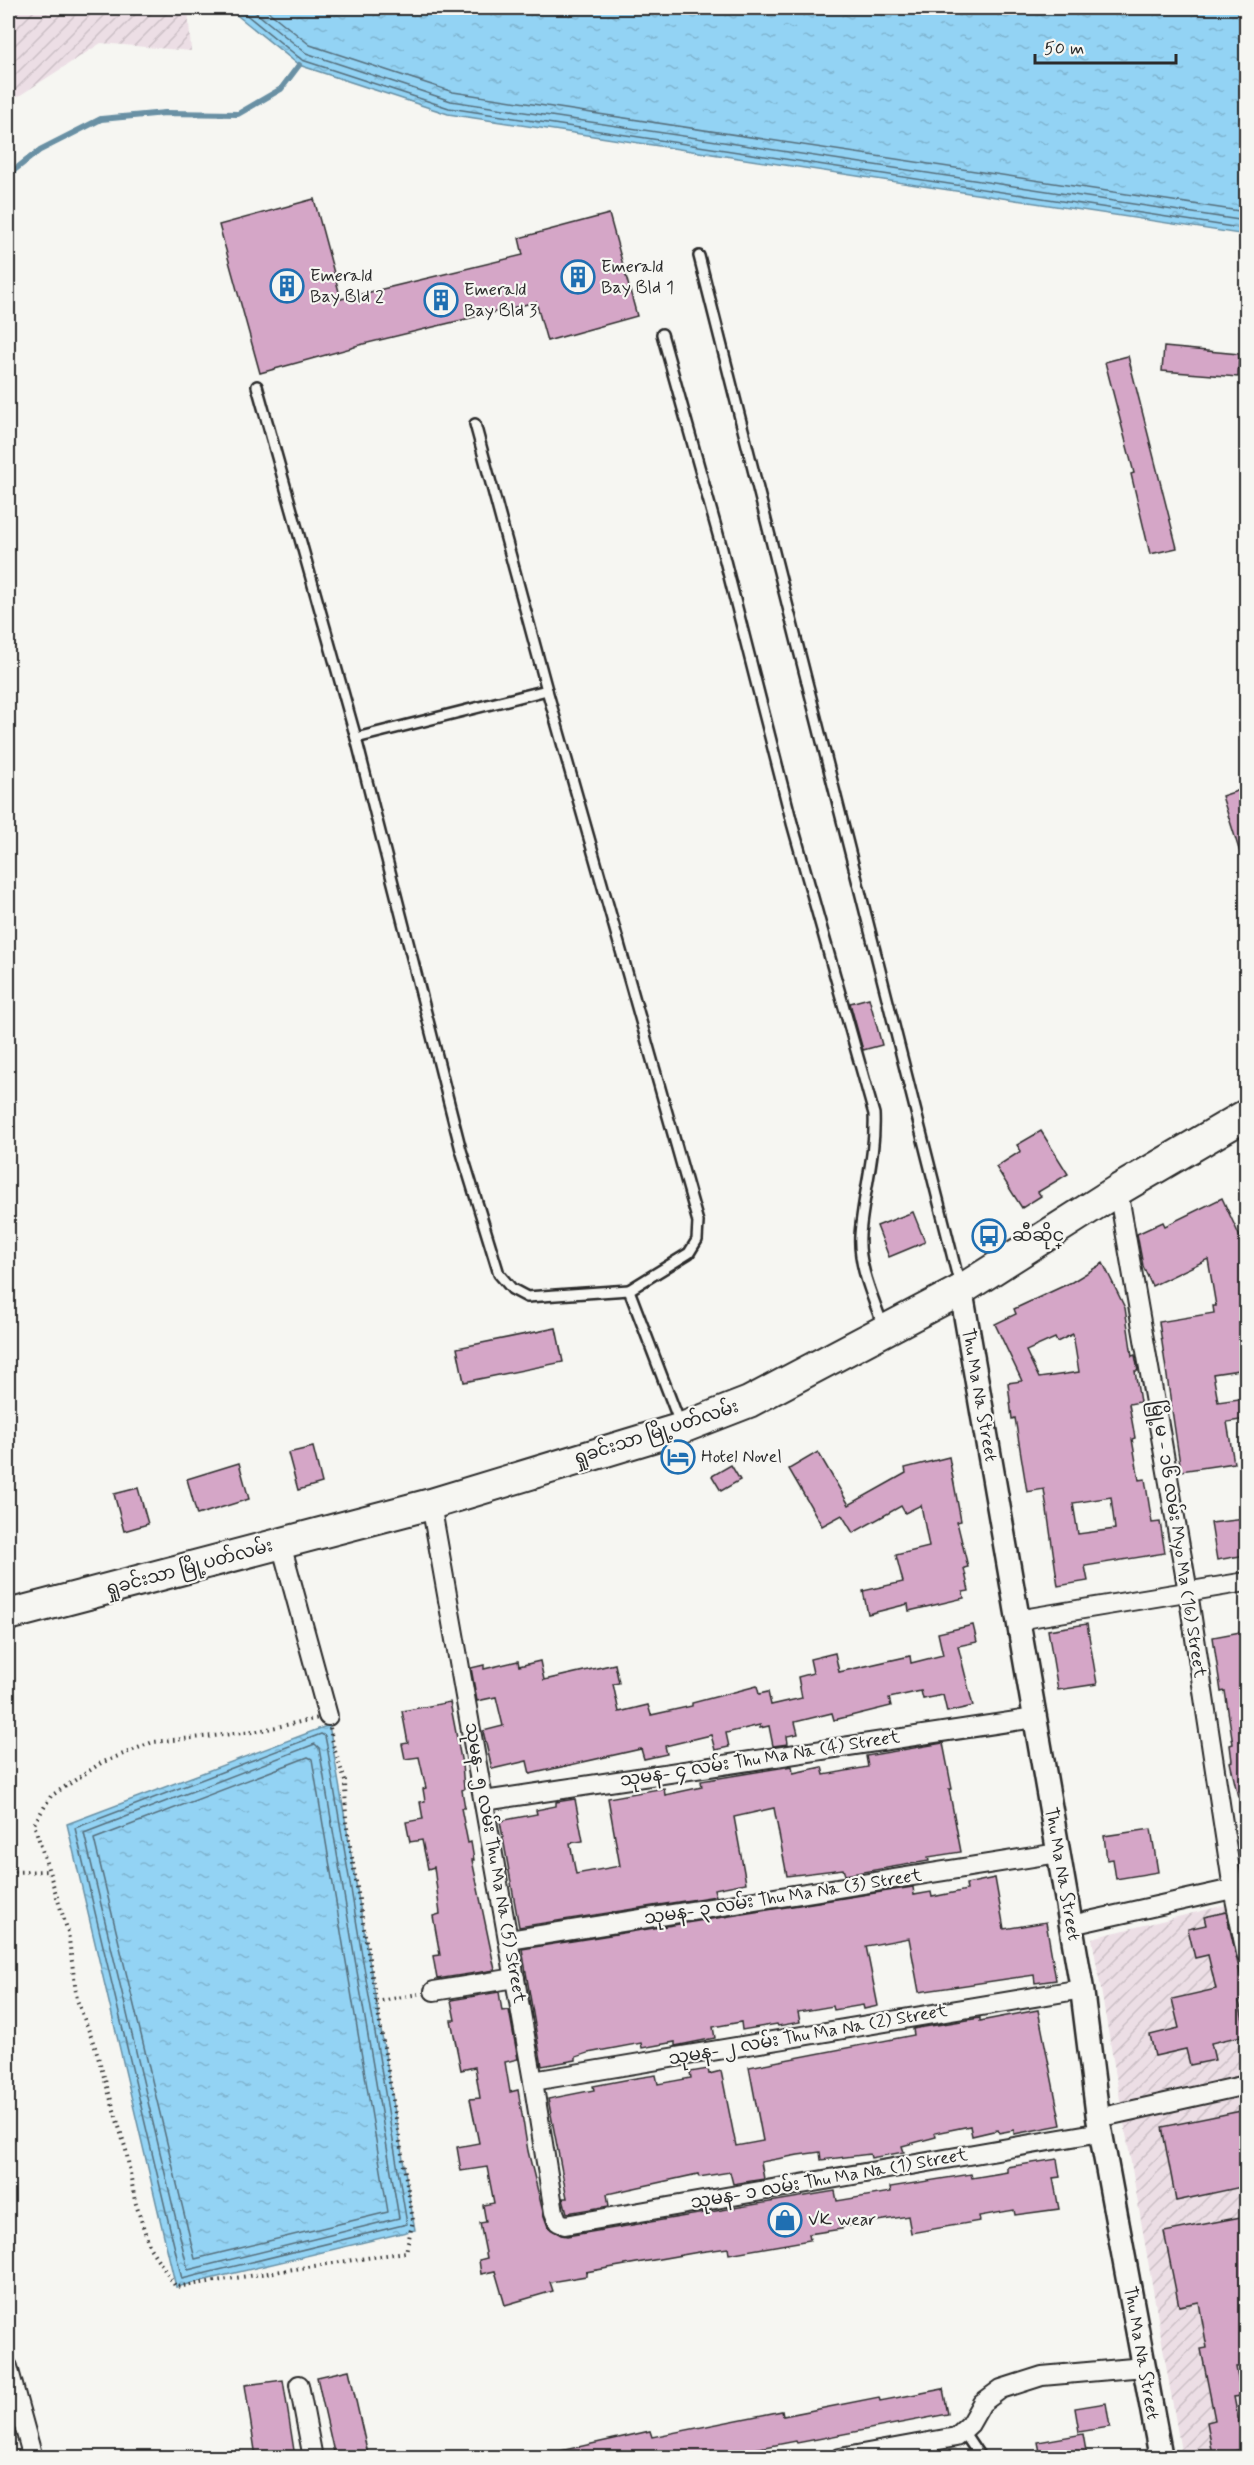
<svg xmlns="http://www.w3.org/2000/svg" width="1254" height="2465" font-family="Mynerve,'Noto Sans Myanmar',sans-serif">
	<defs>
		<pattern id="industrial-furrows" width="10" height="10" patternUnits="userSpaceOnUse" patternTransform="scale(1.5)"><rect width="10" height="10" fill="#ecdee5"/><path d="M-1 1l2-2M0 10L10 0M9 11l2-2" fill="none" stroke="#cbbfc5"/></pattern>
		<pattern id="water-ripples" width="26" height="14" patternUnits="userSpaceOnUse" patternTransform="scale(1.5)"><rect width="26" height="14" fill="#93d3f4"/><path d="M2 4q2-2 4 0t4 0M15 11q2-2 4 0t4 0" fill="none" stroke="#7fb5d1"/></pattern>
	</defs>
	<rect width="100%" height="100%" fill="#f6f6f2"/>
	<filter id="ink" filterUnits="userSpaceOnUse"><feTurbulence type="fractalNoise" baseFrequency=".0167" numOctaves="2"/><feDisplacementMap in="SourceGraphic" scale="12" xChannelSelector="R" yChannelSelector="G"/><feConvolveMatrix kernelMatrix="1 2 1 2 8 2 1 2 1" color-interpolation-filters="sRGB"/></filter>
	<g filter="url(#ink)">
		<g fill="url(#industrial-furrows)">
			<polygon points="8,8 188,8 191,51 101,43 8,103"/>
			<polygon points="1246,1900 1246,2457 1182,2457 1092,1938"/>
		</g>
		<g fill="url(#water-ripples)" stroke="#6990a4" stroke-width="1.5">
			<polygon points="228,8 1246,8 1246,235 448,114 299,65"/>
			<polygon points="329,1725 415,2230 176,2287 67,1824"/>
		</g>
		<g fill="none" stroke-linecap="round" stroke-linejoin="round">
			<g stroke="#556e7b" stroke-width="1.5">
				<polyline points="238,8 302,60 449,108 1246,229"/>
				<polyline points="250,8 306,53 451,101 1246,221"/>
				<polyline points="264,8 310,45 453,92 1246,212"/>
				<polygon points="321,1734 325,1736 327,1746 407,2224 182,2279 75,1828"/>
				<polygon points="315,1744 319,1748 399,2218 188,2270 84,1833"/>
				<polygon points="308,1757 312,1759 388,2212 195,2259 94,1839"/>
			</g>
			<polyline stroke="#6990a4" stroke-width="6" points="8,175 40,150 101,119 165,113 238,114 281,89 299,65"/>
		</g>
		<g fill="#d5a6c7" stroke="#2b2b2b" stroke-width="1.5" fill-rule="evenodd">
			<polygon points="314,199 341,299 523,255 519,238 609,214 637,316 547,341 536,302 355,346 355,347 260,373 219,225"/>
			<polygon points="1164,347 1239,354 1238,377 1162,371"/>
			<polygon points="1128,356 1177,548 1150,554 1131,474 1134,473 1105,362"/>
			<polygon points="1240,790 1246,812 1246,862 1243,862 1222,796"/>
			<polygon points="869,998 882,1045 863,1050 850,1003"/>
			<polygon points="1041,1131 1068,1174 1038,1192 1041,1196 1022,1208 996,1167 1021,1151 1017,1145"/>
			<polygon points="1222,1198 1246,1250 1246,1369 1213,1374 1218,1402 1246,1398 1246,1419 1227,1422 1234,1463 1181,1471 1159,1322 1214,1313 1213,1306 1216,1306 1208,1259 1152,1286 1143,1266 1137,1234 1163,1222 1165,1226"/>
			<polygon points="913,1212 925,1242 889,1257 877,1226"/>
			<path d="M1103,1263L1125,1308L1132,1356L1135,1355L1138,1371H1135L1140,1402L1129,1404L1135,1438L1132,1439L1139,1480L1145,1479L1152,1523L1160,1522L1165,1553L1085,1566L1088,1581L1058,1586L1044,1489L1027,1492L1015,1418L1012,1419L1008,1383L1022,1381L995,1324L1016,1314L1014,1309L1072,1282ZM1073,1334L1079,1372L1039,1378L1026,1351L1055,1338L1057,1342ZM1111,1497L1115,1529L1078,1534L1073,1503Z"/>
			<polygon points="556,1328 563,1362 464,1382 457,1348"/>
			<polygon points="313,1447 322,1483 298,1490 288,1453"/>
			<polygon points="818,1452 849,1505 906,1473 905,1468 949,1457 961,1521 957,1522 968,1567 964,1568 969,1591 963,1592 964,1598 909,1611 908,1604 868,1614 863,1591 903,1582 896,1555 929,1547 921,1505 905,1513 901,1506 853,1533 842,1515 822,1526 789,1469"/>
			<polygon points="239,1463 249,1499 197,1515 187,1479"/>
			<polygon points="731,1465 740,1480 721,1491 712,1476"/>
			<polygon points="138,1488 148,1524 124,1531 114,1494"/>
			<polygon points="1245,1519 1246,1555 1217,1560 1211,1523"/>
			<polygon points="1087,1624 1097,1684 1058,1690 1048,1630"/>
			<polygon points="973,1625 977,1642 958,1646 973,1706 947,1712 943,1695 923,1699 921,1691 889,1698 891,1706 834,1720 832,1713 795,1722 798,1734 787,1736 788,1744 773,1746 769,1726 760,1728 760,1725 726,1733 729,1747 715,1750 711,1735 665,1746 667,1754 644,1759 641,1749 530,1774 527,1761 492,1769 483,1731 503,1726 496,1697 477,1701 471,1668 484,1665 484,1669 518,1661 519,1666 540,1661 544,1680 615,1664 619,1683 613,1684 619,1712 648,1705 651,1715 692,1706 692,1703 757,1686 759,1694 768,1692 771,1705 802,1698 798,1677 813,1673 810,1659 835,1653 839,1672 910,1656 911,1663 943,1655 938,1633"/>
			<polygon points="1246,1631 1246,1796 1238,1797 1230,1762 1232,1761 1230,1745 1233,1744 1225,1691 1221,1692 1213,1637"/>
			<polygon points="450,1702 462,1764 464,1789 462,1790 465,1808 461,1808 468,1843 471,1842 474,1860 472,1860 495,1970 437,1979 433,1956 440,1955 433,1916 440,1914 434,1867 428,1869 422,1840 410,1842 406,1822 423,1819 420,1802 425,1801 423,1789 426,1788 419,1757 405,1759 402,1744 408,1743 402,1711"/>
			<polygon points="943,1743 952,1789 949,1789 961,1852 928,1857 929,1861 845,1875 843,1869 787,1876 774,1808 734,1817 746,1883 714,1889 716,1896 519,1927 500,1821 537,1814 536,1810 556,1806 556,1802 575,1799 583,1841 570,1843 576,1874 620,1866 608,1798 664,1788 665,1795 702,1787 701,1781 792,1766 793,1773 822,1767 824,1775 868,1767 866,1756"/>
			<polygon points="1151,1829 1158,1872 1116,1879 1113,1859 1107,1860 1104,1836"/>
			<polygon points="995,1878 1004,1929 1046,1922 1056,1980 1035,1983 1034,1975 919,1992 909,1938 866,1946 878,2006 864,2009 863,2005 834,2010 833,2006 798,2012 800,2022 778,2026 777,2024 742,2030 741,2022 713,2027 715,2038 675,2046 675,2042 642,2048 641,2043 588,2053 576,2057 576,2060 542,2066 522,1949 913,1887 914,1895 931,1892 932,1897 967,1890 966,1884"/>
			<polygon points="1226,1912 1246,1999 1239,2001 1246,2035 1211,2043 1215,2060 1190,2065 1186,2049 1155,2056 1150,2035 1179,2028 1172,1999 1216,1989 1208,1955 1195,1958 1188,1929 1206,1925 1204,1917"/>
			<polygon points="499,1992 502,2011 509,2010 518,2059 505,2062 510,2092 518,2090 528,2151 544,2216 548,2227 561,2235 567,2236 835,2191 837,2201 891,2192 890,2187 971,2174 972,2178 1007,2172 1007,2167 1057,2159 1060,2177 1053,2178 1059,2209 1015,2215 1014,2210 979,2216 980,2221 911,2233 908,2216 841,2227 842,2229 809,2234 810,2240 729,2254 728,2248 699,2252 586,2272 586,2276 550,2282 553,2291 505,2305 495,2271 481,2274 479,2260 487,2258 480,2223 486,2222 483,2205 494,2203 487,2167 461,2171 457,2147 479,2143 470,2099 480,2098 475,2067 461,2070 451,2020 455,2020 451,2000"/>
			<polygon points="1038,2010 1061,2125 1014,2134 1014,2130 999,2133 998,2130 972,2136 970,2126 935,2133 936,2137 902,2146 904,2152 871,2158 870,2154 821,2160 820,2152 798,2155 761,2162 764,2179 733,2184 730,2172 699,2177 698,2174 607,2194 609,2206 567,2213 563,2198 567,2198 548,2099 594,2090 593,2086 630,2079 656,2075 658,2084 691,2078 690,2072 708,2069 709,2074 721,2071 736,2146 763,2141 749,2067 914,2035 913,2029 918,2028 980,2018 980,2021"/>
			<polygon points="1246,2110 1246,2186 1176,2201 1162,2127"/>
			<polygon points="1246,2216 1246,2366 1236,2367 1241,2396 1234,2397 1244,2449 1213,2455 1207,2422 1215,2420 1201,2349 1207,2348 1199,2302 1179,2306 1164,2232"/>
			<polygon points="349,2370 368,2454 351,2457 335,2457 317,2377"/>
			<polygon points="283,2380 295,2457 256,2457 245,2385"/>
			<polygon points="943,2389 948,2414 797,2443 796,2441 719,2456 719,2453 694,2457 561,2457 560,2451 650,2431 652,2437 782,2411 783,2416 879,2397 880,2401"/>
			<polygon points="1106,2403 1110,2427 1079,2432 1075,2408"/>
			<polygon points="1083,2434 1087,2457 1041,2457 1038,2442"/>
		</g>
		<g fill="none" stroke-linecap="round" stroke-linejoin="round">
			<g stroke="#2b2b2b" stroke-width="14">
				<g id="service">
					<polyline points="699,256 960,1286"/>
					<path d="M662,334L721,545L792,823L874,1114C876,1155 863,1195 860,1235C858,1266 873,1297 883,1326"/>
					<polyline points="257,386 356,738 461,1150 499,1274 512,1289 527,1297 629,1290 681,1426"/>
					<polyline points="475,424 547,690 698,1222 697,1240 689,1253 629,1290"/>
					<polyline points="356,738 547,690"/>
					<polyline points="963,2431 981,2458"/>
				</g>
			</g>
			<g stroke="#2b2b2b" stroke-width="22">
				<g id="minor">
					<polyline points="1118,1190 1188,1592 1233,1889 1246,1953"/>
					<polyline points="431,1504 533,2081 554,2212 558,2222 565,2225 1101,2132"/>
					<polyline points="281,1544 328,1716"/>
					<polyline points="1017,1620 1246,1582"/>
					<polyline points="484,1801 1035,1718"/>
					<polyline points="1071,1925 1246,1886"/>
					<polyline points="509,1940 1058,1853"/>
					<polyline points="434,1991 515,1978"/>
					<polyline points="533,2081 1082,1989"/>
					<polyline points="1098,2118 1246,2085"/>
					<polyline points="8,2367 33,2458"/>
					<polyline points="299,2385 313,2458"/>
					<polyline points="840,2458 956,2437 970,2424 982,2403 1001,2389 1042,2376 1144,2367"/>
				</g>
			</g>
			<g stroke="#2b2b2b" stroke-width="27">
				<polyline id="tertiary" points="961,1290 1082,1989 1098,2118 1161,2458"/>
			</g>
			<g stroke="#2b2b2b" stroke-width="34">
				<polyline id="primary" points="8,1615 431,1504 682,1428 749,1402 961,1290 1118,1190 1246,1115"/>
			</g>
			<g stroke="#2b2b2b" stroke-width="4" stroke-dasharray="1.5 4.5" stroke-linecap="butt">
				<polygon points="328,1716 333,1745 345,1781 346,1822 413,2220 406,2252 176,2287 150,2248 135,2201 126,2150 95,2047 77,2000 68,1932 34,1824 51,1796 101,1763 153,1742 253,1732"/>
				<polyline points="8,1872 50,1871"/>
				<polyline points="376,2002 418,1994"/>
			</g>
			<use href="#service" stroke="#f6f6f2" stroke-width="9"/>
			<use href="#minor" stroke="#f6f6f2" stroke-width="18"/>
			<use href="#tertiary" stroke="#f6f6f2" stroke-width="22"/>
			<use href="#primary" stroke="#f6f6f2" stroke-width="30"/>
		</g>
	</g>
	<defs>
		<g id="building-ring" transform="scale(1.725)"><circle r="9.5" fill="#f6f6f2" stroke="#1f6fb2" stroke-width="1.5"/><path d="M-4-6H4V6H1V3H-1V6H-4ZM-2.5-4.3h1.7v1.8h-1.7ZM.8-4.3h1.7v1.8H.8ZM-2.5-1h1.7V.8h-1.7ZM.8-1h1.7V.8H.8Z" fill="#1f6fb2"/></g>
		<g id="bus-ring" transform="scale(1.725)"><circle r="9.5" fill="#f6f6f2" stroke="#1f6fb2" stroke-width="1.5"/><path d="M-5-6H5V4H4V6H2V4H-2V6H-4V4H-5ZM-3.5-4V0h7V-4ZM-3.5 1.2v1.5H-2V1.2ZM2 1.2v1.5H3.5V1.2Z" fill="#1f6fb2"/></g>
		<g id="hotel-ring" transform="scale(1.725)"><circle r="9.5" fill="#f6f6f2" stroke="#1f6fb2" stroke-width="1.5"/><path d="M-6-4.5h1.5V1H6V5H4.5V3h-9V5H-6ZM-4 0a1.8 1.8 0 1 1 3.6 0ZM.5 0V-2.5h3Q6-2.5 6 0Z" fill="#1f6fb2"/></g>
		<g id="shop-ring" transform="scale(1.725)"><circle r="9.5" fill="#f6f6f2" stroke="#1f6fb2" stroke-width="1.5"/><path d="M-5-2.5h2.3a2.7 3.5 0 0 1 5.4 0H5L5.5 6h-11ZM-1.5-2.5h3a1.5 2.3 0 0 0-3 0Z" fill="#1f6fb2"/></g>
	</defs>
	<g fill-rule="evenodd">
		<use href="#building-ring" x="578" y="277"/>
		<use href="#building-ring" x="287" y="286"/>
		<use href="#building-ring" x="441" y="300"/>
		<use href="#bus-ring" x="989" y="1236"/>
		<use href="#hotel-ring" x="678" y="1457"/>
		<use href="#shop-ring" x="785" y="2220"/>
	</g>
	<g text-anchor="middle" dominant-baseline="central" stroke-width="4.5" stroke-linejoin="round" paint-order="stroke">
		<g font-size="18" fill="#2b2b2b" stroke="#f6f6f2" text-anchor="start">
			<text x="601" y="267">Emerald<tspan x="601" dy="21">Bay Bld 1</tspan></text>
			<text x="310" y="276">Emerald<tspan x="310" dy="21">Bay Bld 2</tspan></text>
			<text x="464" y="290">Emerald<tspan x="464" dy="21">Bay Bld 3</tspan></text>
			<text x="1012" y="1236">ဆီဆိုင္</text>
			<text x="701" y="1457">Hotel Novel</text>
			<text x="808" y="2220">VK wear</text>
		</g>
		<g font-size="18" fill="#2b2b2b" stroke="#f6f6f2">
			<text transform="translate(979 1395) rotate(80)">Thu Ma Na Street</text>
			<text transform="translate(656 1433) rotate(-18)">ရှုခင်းသာ မြို့ပတ်လမ်း</text>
			<text transform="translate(1178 1539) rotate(81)">မြို့မ - ၁၆ လမ်း Myo Ma (16) Street</text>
			<text transform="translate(189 1568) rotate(-15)">ရှုခင်းသာ မြို့ပတ်လမ်း</text>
			<text transform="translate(760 1759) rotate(-9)">သုမန- ၄ လမ်း Thu Ma Na (4) Street</text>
			<text transform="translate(495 1863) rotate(80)">သုမန- ၅ လမ်း Thu Ma Na (5) Street</text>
			<text transform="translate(1062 1874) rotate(80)">Thu Ma Na Street</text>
			<text transform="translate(783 1897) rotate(-9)">သုမန- ၃ လမ်း Thu Ma Na (3) Street</text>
			<text transform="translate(808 2035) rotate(-10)">သုမန- ၂ လမ်း Thu Ma Na (2) Street</text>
			<text transform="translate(829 2179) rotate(-10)">သုမန- ၁ လမ်း Thu Ma Na (1) Street</text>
			<text transform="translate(1141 2353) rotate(80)">Thu Ma Na Street</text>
		</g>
	</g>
	<rect width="1254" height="2465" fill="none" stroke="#f6f6f2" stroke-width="30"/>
	<rect x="15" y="15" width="1224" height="2435" fill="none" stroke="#2b2b2b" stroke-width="2" filter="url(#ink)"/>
	<path d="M1035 54v9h141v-9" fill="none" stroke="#2b2b2b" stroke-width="3"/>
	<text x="1044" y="54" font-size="18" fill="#2b2b2b" stroke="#f6f6f2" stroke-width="4.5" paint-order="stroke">50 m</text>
</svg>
